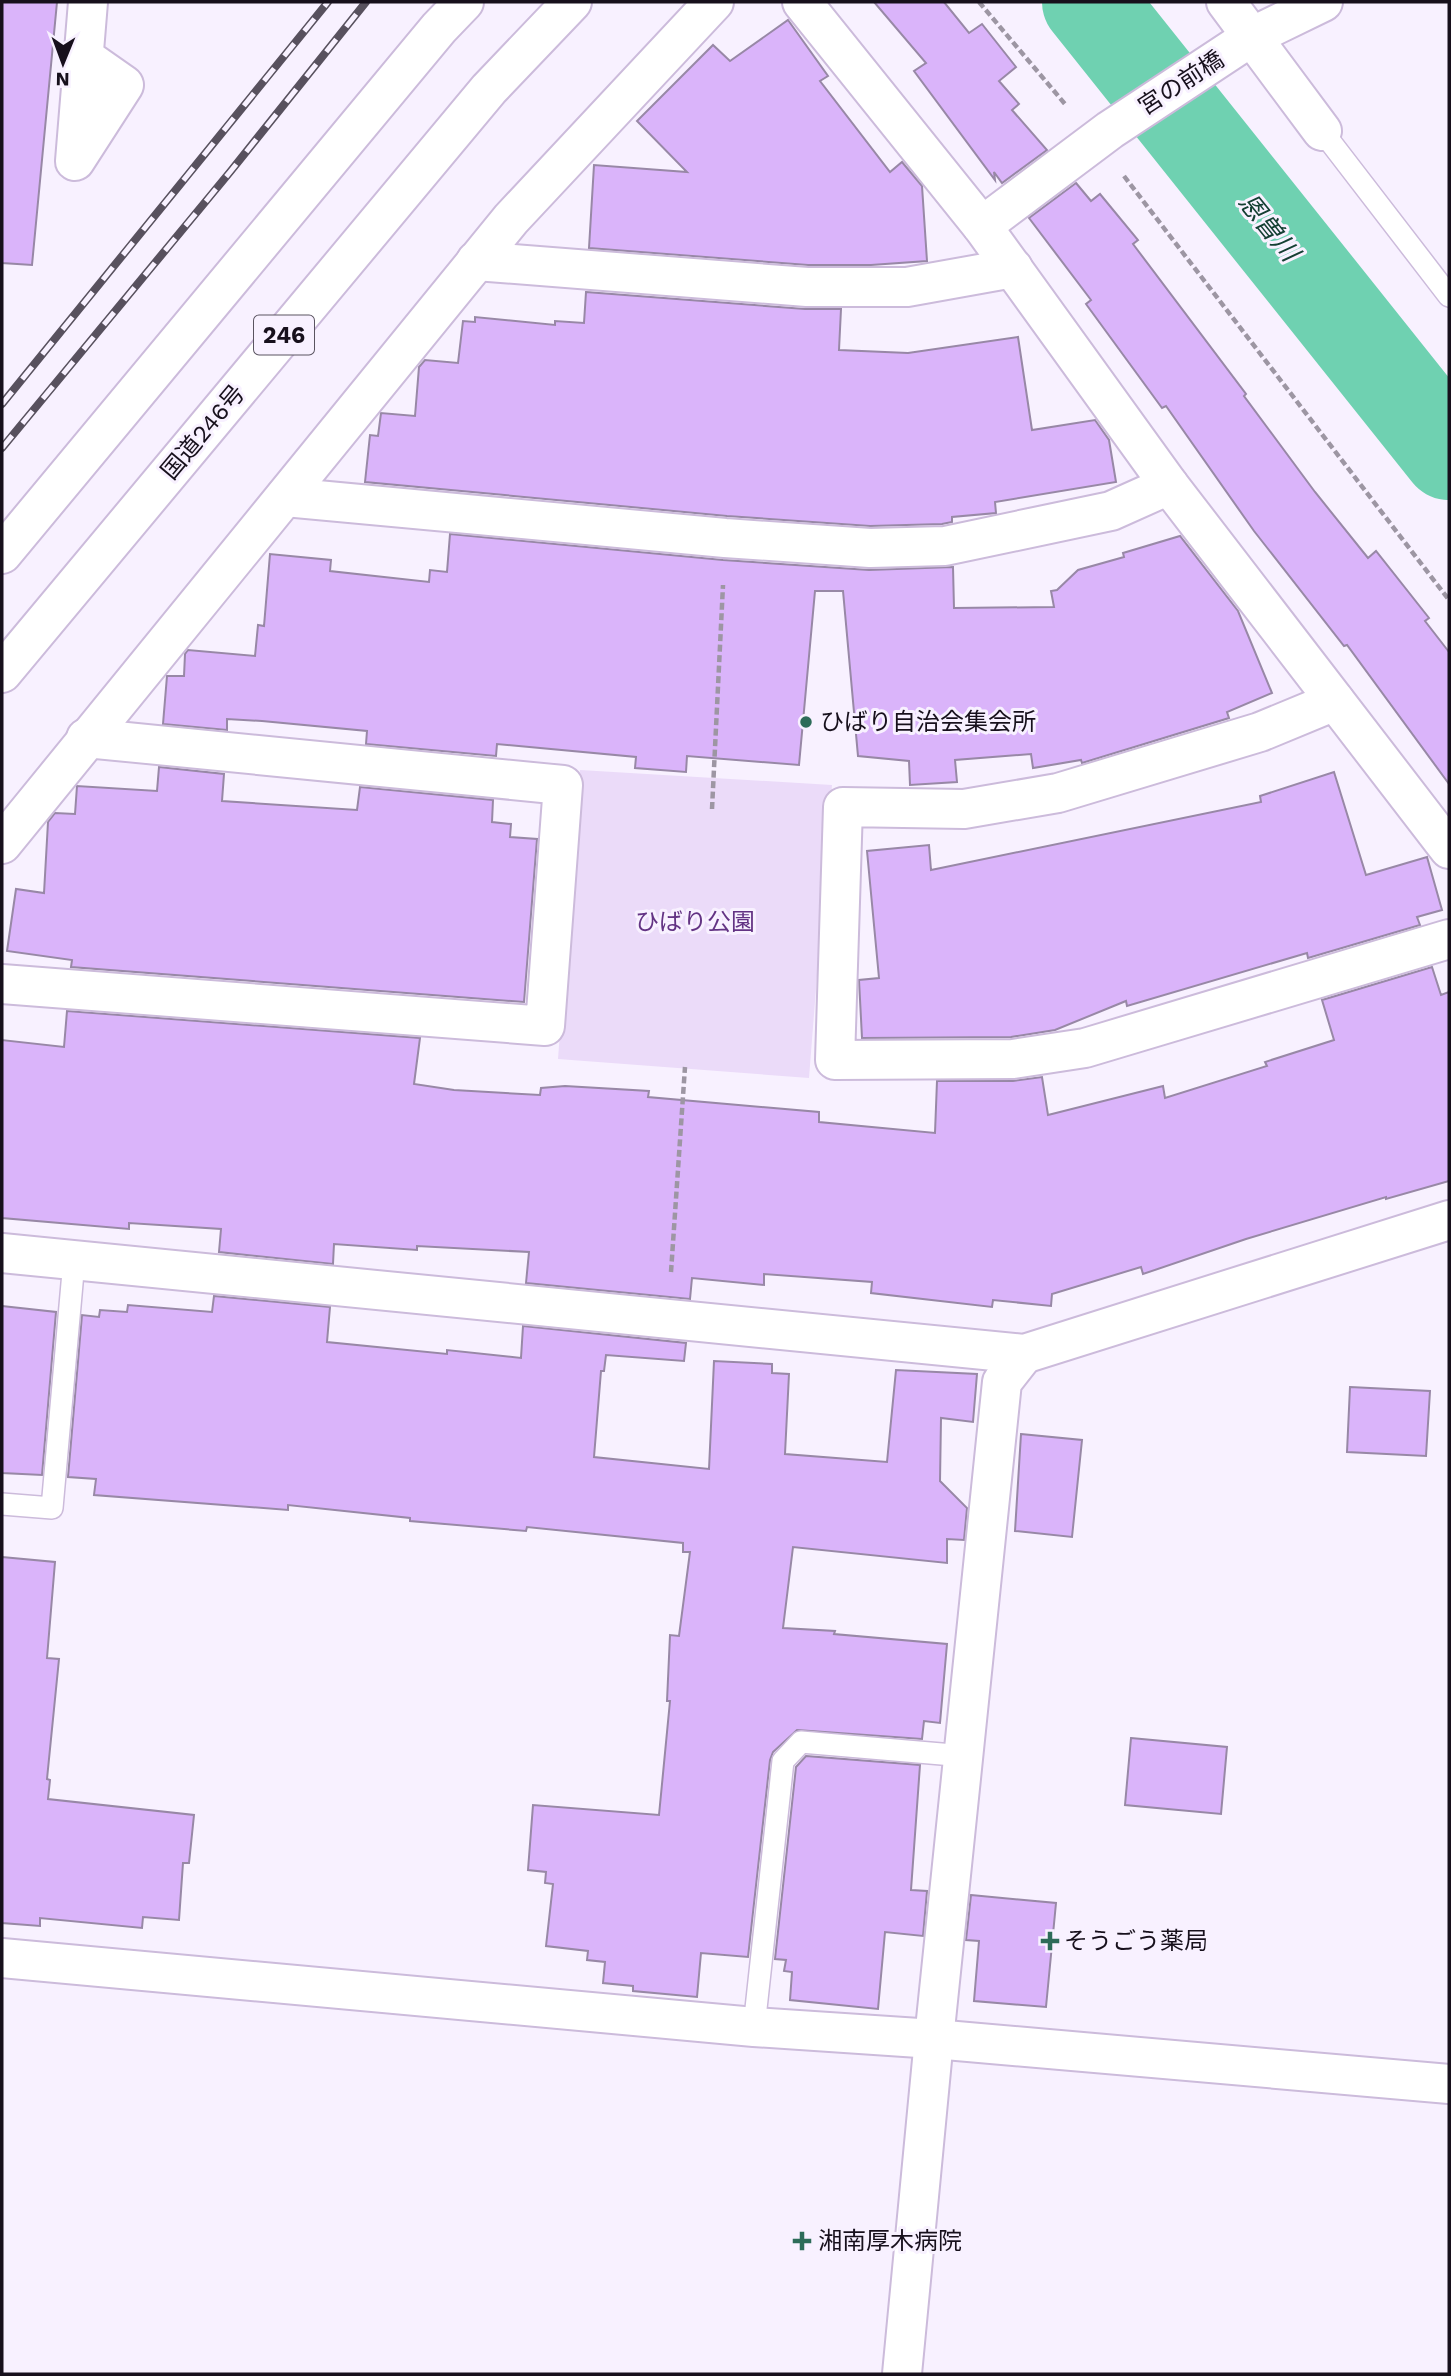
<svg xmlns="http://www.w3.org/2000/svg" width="1451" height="2376" font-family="'Work Sans','Noto Sans JP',sans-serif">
	<rect width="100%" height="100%" fill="#f8f1ff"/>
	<polygon fill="#ebdbf9" points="580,770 832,785 809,1078 558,1059"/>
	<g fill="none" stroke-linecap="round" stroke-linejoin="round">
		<polyline stroke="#6fd1b1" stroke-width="94" points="1089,2 1449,453"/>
	</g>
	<g fill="#dab4fa" stroke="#9888a6" stroke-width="2">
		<polygon points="2,2 57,2 32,265 2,263"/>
		<polygon points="874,2 944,2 969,33 982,24 1016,67 999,81 1019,104 1012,110 1047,150 1002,183 994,172 995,180 914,71 926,63"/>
		<polygon points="788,20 828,76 820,81 890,172 902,162 922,186 927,261 871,265 808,265 589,248 594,165 687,172 637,121 713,45 730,61"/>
		<polygon points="1076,183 1091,201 1100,194 1138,240 1133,244 1246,394 1244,396 1315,492 1368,558 1376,551 1429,618 1425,621 1449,652 1449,784 1347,645 1344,646 1254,531 1166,406 1162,408 1086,304 1091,300 1029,218"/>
		<polygon points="586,292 805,309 841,309 839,350 908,353 1018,337 1032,430 1095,420 1109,440 1116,482 995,502 996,513 952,517 952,522 942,524 870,526 727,516 365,482 370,435 378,436 381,413 415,416 419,367 425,360 458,363 463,321 475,322 475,317 555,325 555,321 584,323"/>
		<polygon points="450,534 723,560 869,570 953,567 954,608 1054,607 1051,591 1057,590 1078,570 1124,557 1123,553 1180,536 1238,611 1272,693 1227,712 1229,718 1082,763 1081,760 1033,768 1031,754 955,760 957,782 910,785 909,761 858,756 843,591 815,591 799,765 687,756 686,772 635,768 636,757 497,744 496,756 366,744 367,731 262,721 227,719 227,730 163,724 167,676 184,676 185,654 188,650 255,656 258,625 264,626 270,554 331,560 330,571 429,582 430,570 447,572"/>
		<polygon points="159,767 224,774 222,801 357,810 360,787 493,800 492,822 511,824 510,837 537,839 524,1002 71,967 72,960 7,951 16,889 44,893 48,822 55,813 75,814 77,786 157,791"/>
		<polygon points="1334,772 1366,875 1427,857 1442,910 1417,917 1420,925 1308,958 1307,953 1127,1006 1126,1001 1055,1030 1011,1037 862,1038 859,980 879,978 867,851 929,845 931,870 1261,802 1260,796"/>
		<polygon points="1432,967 1441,995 1449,992 1449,1181 1386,1199 1386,1197 1246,1239 1143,1274 1141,1267 1052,1294 1051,1306 993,1300 992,1307 871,1293 872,1282 764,1274 764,1285 692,1278 690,1299 526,1283 529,1252 417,1246 417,1250 334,1244 333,1264 219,1252 221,1229 129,1223 129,1229 2,1218 2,1040 64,1047 67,1011 420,1038 414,1084 454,1090 540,1095 541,1088 565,1086 649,1091 648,1097 819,1112 819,1122 935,1133 937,1081 1013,1081 1042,1077 1048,1115 1163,1086 1165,1098 1267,1066 1265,1062 1334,1040 1322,1000"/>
		<polygon points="214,1296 330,1307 327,1342 447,1354 447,1350 521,1358 523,1326 686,1343 684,1361 606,1355 604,1371 601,1371 594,1457 709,1469 714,1361 772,1364 772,1373 789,1374 785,1454 887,1462 896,1370 977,1374 973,1422 941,1418 940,1481 967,1508 964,1540 947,1539 947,1563 793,1547 783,1628 835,1631 834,1634 947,1644 940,1723 924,1721 922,1739 797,1730 773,1752 770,1760 748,1957 701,1953 697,1997 633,1991 633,1986 603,1983 605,1962 587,1960 588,1951 546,1946 553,1884 545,1883 546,1872 528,1870 533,1805 659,1815 670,1701 667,1701 670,1635 679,1636 690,1552 683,1552 683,1543 527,1527 526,1531 410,1521 410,1518 288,1505 288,1510 94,1495 96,1479 68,1477 82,1315 99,1317 100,1310 127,1312 128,1305 212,1312"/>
		<polygon points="2,1306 56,1312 42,1475 2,1473"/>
		<polygon points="1350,1387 1430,1391 1426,1456 1347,1452"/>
		<polygon points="1021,1434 1082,1440 1072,1537 1015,1531"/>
		<polygon points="2,1557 55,1562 47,1658 59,1659 47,1779 50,1780 48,1799 194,1815 189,1863 183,1863 179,1920 143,1917 142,1928 40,1918 40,1926 2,1923"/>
		<polygon points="1131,1738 1227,1747 1221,1814 1125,1805"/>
		<polygon points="806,1756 920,1765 911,1890 927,1891 923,1936 885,1932 878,2009 790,2000 792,1972 784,1971 786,1960 775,1959 796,1767"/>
		<polygon points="971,1895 1056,1903 1046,2007 974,2001 979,1941 966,1940"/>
	</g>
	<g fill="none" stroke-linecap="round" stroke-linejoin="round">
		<g stroke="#ccbbdb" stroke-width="24">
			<g id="service">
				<polyline points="1322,131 1449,296"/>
				<polyline points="2,1504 52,1508 74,1261"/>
				<polyline points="754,2027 783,1761 801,1742 965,1756"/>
			</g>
		</g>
		<g stroke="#ccbbdb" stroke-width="42">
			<g id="minor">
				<polyline points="802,2 982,226 1169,485 1449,849"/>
				<polyline points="1226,2 1322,131"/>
				<polyline points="84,57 124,85 75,161 88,2"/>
				<polyline points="982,226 1110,130 1251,37 1323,2"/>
				<polyline points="476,261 807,287 907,287 1013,268"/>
				<polyline points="285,497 725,538 870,548 945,546 1111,511 1169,485"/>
				<polyline points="1335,701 1260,732 1058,793 964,809 843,807 835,1060 1013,1059 1085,1048 1449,939"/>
				<polyline points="2,844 511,219 714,2"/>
				<polyline points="2,984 545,1026 563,785 86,738"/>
				<polyline points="2,1253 1024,1354 1449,1220"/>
				<polyline points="2,1958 754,2027 934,2039 1449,2084"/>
				<polyline points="902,2374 934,2039 1002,1382 1024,1354"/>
			</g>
		</g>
		<g stroke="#ccbbdb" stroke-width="42">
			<g id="trunk">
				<polyline points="2,554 439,28 464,2"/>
				<polyline points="2,673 489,89 572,2"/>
			</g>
		</g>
		<g stroke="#9d96a3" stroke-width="4.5" stroke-dasharray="7 3.5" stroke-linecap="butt">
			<polyline points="979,2 1065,104"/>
			<polyline points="1124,176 1449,600"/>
			<polyline points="712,809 723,585"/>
			<polyline points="671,1272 685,1067"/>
		</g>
		<use href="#service" stroke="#fff" stroke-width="21"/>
		<use href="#minor" stroke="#fff" stroke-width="38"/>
		<use href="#trunk" stroke="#fff" stroke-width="38"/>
		<g stroke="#58515e" stroke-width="8">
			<g id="rail">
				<polyline points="2,404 328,2"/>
				<polyline points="2,448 230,172 366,2"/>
			</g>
		</g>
		<use href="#rail" stroke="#f8f1ff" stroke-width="5" stroke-dasharray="16" stroke-linecap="butt"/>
	</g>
	<g fill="#2d6c59" stroke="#f8f1ff" stroke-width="2.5">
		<circle cx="806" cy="722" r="7"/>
		<path d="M1046.5 1930.5h7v7h7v7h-7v7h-7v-7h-7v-7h7z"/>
		<path d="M798.5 2230.5h7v7h7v7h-7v7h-7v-7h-7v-7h7z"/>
	</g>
	<g text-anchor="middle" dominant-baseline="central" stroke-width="6" stroke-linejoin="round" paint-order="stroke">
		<rect fill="#f8f1ff" stroke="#5a5460" stroke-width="2" x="254" y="315.5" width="60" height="39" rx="5"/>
		<g font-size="23" font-weight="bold" fill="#17101c">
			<text x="284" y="335">246</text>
		</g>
		<g font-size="24" fill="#17101c" stroke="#f8f1ff">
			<text transform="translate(1181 83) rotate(-33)">宮の前橋</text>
			<text transform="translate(203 432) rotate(-50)">国道246号</text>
		</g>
		<g font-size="24" fill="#17101c" stroke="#f8f1ff" text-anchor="start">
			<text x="820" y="722">ひばり自治会集会所</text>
			<text x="1064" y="1941">そうごう薬局</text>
			<text x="818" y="2241">湘南厚木病院</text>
		</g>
		<g font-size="24" fill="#633384" stroke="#f8f1ff">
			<text x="695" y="922">ひばり公園</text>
		</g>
		<g font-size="26" font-style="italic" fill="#144033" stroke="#f8f1ff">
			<text transform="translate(1269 227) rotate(51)">恩曽川</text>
		</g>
	</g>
	<rect width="1451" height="2376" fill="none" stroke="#17101c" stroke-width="7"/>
	<g transform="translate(63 63) rotate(181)" stroke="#f8f1ff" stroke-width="5" paint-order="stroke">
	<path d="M0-5L12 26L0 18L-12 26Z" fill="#17101c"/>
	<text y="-10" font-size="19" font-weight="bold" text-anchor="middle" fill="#17101c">N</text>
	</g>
</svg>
